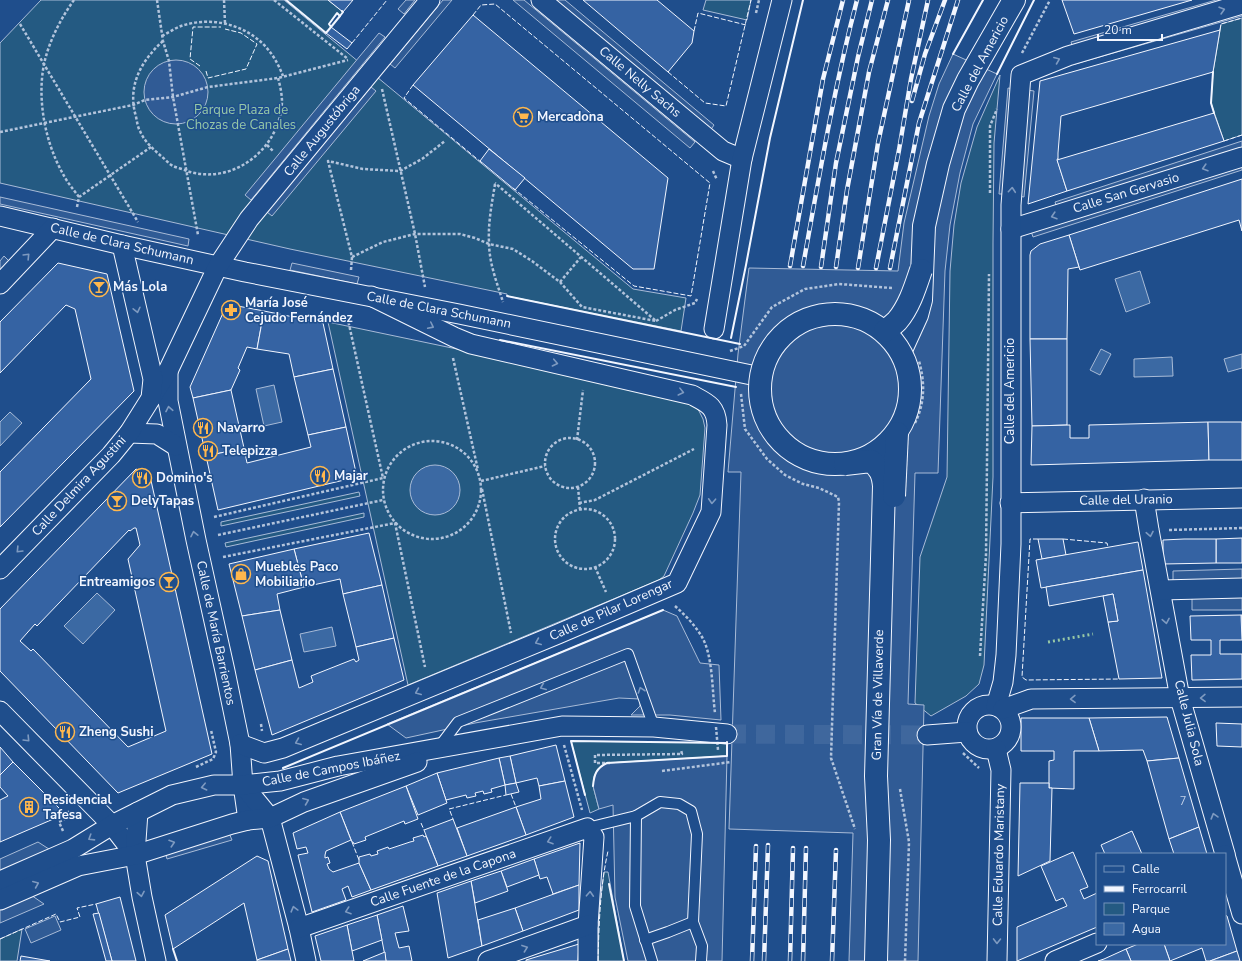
<svg xmlns="http://www.w3.org/2000/svg" width="1242" height="961" font-family="'Nunito Sans',sans-serif">
	<rect width="100%" height="100%" fill="#1f4e8c"/>
	<g fill="#245a82" stroke="#a8bbd7">
		<polygon points="41,0 284,0 633,289 686,298 681,331 507,296 507,294 290,249 0,183 0,43"/>
		<polygon points="286,0 328,0 343,12 340,16 337,14 329,24 331,27 326,33"/>
		<polygon points="706,0 751,0 747,20 703,10"/>
		<polygon points="1242,18 1242,135 1224,141 1211,103 1213,72 1221,24"/>
		<polygon points="1000,75 994,143 993,243 993,477 984,665 979,684 966,696 931,716 915,703 920,557 947,477 950,271 954,225 961,183 977,127"/>
		<polygon points="328,322 638,387 691,403 699,411 703,419 705,428 700,495 693,513 664,576 659,580 408,685"/>
		<polygon points="359,492 360,496 221,526 221,522"/>
		<polygon points="364,513 364,517 226,547 225,543"/>
		<polygon points="571,741 727,743 727,756 607,763 603,765 593,786 599,809 590,813"/>
		<polygon points="604,872 608,872 624,961 598,961 599,912"/>
		<polygon points="22,929 17,961 0,961 0,939"/>
	</g>
	<g fill="#305b95" stroke="#a8bbd7">
		<polygon points="406,0 415,0 404,14 398,9"/>
		<polygon points="443,0 452,0 395,68 390,64"/>
		<polygon points="513,0 524,0 695,142 690,148"/>
		<polygon points="554,0 565,0 714,125 710,131"/>
		<polygon points="1216,0 1239,0 1073,48 1071,42"/>
		<polygon points="1242,9 1242,16 1075,64 1073,58"/>
		<polygon points="379,33 385,37 251,200 245,195"/>
		<polygon points="953,54 997,74 973,124 960,173 950,225 945,271 938,473 915,473 908,704 924,705 918,961 849,961 853,833 729,829 741,472 728,472 738,354 749,268 898,271 904,223 929,116 939,84"/>
		<circle cx="176" cy="92" r="32"/>
		<polygon points="371,87 376,91 272,216 267,212"/>
		<polygon points="1008,88 1014,89 1005,194 999,194"/>
		<polygon points="1027,90 1034,91 1024,197 1018,196"/>
		<polygon points="1242,141 1242,148 1057,208 1055,202"/>
		<polygon points="1242,163 1242,170 1033,237 1031,231"/>
		<polygon points="0,197 189,239 188,246 0,204"/>
		<polygon points="4,256 9,261 0,271 0,261"/>
		<polygon points="292,263 359,277 357,284 290,270"/>
		<polygon points="1242,569 1242,610 1192,610 1192,583 1173,583 1173,571"/>
		<polygon points="663,610 677,616 700,663 719,665 721,720 670,715 631,715 640,706 640,699 619,698 475,723 406,738 387,724"/>
		<polygon points="727,756 722,961 628,961 615,897 613,805 599,809 593,786 594,776 598,769 607,763"/>
		<polygon points="229,833 232,840 167,859 165,851"/>
		<polygon points="38,842 52,851 0,874 0,859"/>
		<polygon points="28,893 44,904 0,923 0,906"/>
		<polygon points="55,916 61,930 31,943 25,929"/>
	</g>
	<g fill="#3b69a3" stroke="#a8bbd7">
		<polygon points="1140,271 1150,303 1126,312 1115,279"/>
		<polygon points="1101,349 1111,354 1100,375 1090,370"/>
		<polygon points="1242,354 1242,368 1228,372 1224,359"/>
		<polygon points="1172,357 1173,376 1134,377 1134,359"/>
		<polygon points="274,385 282,422 264,426 256,389"/>
		<polygon points="10,412 22,423 0,446 0,422"/>
		<circle cx="435" cy="490" r="25"/>
		<polygon points="97,593 115,610 83,644 64,626"/>
		<polygon points="332,627 336,646 304,652 300,634"/>
	</g>
	<g fill="#3563a3" stroke="#f2f6ff" fill-rule="evenodd">
		<polygon points="328,0 353,0 343,12"/>
		<polygon points="583,0 657,0 694,31 692,43 668,72"/>
		<polygon points="1062,0 1192,0 1074,34"/>
		<polygon points="473,15 668,178 654,269 633,269 413,85"/>
		<polygon points="331,27 352,43 347,49 326,33"/>
		<polygon points="1220,30 1213,72 1061,116 1058,153 1058,159 1057,159 1067,191 1028,204 1040,81"/>
		<polygon points="1214,113 1224,141 1067,191 1057,160"/>
		<polygon points="489,149 525,178 515,190 480,161"/>
		<polygon points="1242,179 1242,231 1239,220 1080,270 1069,235"/>
		<polygon points="1069,235 1079,267 1068,269 1067,339 1030,339 1030,255 1031,251 1040,244"/>
		<polygon points="58,263 107,274 134,391 0,527 0,472 91,379 75,309 66,305 0,373 0,322"/>
		<polygon points="227,304 264,311 257,349 247,347 238,368 240,370 231,390 193,398 190,387"/>
		<polygon points="264,311 323,323 333,369 294,377 289,354 257,349"/>
		<polygon points="1030,339 1067,339 1067,425 1032,426"/>
		<polygon points="333,369 346,427 308,435 294,377"/>
		<polygon points="231,390 244,448 206,456 193,398"/>
		<polygon points="1208,422 1209,460 1031,465 1032,426 1070,425 1070,438 1089,438 1089,425"/>
		<polygon points="1208,422 1242,422 1242,460 1209,460"/>
		<polygon points="346,427 357,477 218,510 206,456 244,448 247,463 311,447 308,435"/>
		<path d="M136,469L150,476L212,754L118,793L0,671V609ZM134,528H136L140,545L128,559L166,731L128,747L33,649L31,651L20,641L35,624L37,626L129,530L130,531Z"/>
		<polygon points="369,533 382,585 343,594 340,579 304,587 294,549"/>
		<polygon points="1242,538 1242,563 1216,563 1216,539"/>
		<polygon points="1038,539 1063,539 1066,555 1042,559"/>
		<polygon points="1184,539 1216,539 1216,563 1163,564 1163,540"/>
		<polygon points="1138,542 1143,570 1041,588 1036,560"/>
		<polygon points="294,549 304,587 277,594 280,610 242,616 229,564"/>
		<polygon points="1143,570 1162,678 1119,679 1108,622 1118,621 1113,594 1049,606 1046,587"/>
		<polygon points="382,585 394,638 356,647 343,594"/>
		<polygon points="1113,594 1118,621 1108,622 1103,596"/>
		<polygon points="280,610 292,660 255,670 242,616"/>
		<polygon points="1241,615 1242,615 1242,640"/>
		<polygon points="1241,615 1242,640 1220,640 1220,654 1242,654 1242,679 1192,680 1191,655 1211,655 1211,640 1191,640 1190,616"/>
		<polygon points="394,638 404,680 272,735 255,670 292,660 299,688 313,682 311,676 354,659 356,662 359,660 356,647"/>
		<polygon points="1167,717 1179,758 1147,761 1143,750 1099,751 1089,718"/>
		<polygon points="1021,718 1089,718 1099,751 1074,751 1074,789 1049,788 1049,761 1054,760 1054,751 1021,751"/>
		<polygon points="1216,723 1242,724 1242,747 1217,746"/>
		<polygon points="556,745 565,781 539,786 537,778 516,783 510,756"/>
		<polygon points="0,747 13,762 0,775"/>
		<polygon points="510,756 516,783 505,785 499,758"/>
		<polygon points="499,758 505,785 491,789 492,792 484,794 483,791 475,793 476,796 467,798 466,795 446,800 437,773"/>
		<polygon points="1179,758 1199,827 1169,839 1147,761"/>
		<polygon points="13,762 65,814 0,842 0,800 8,796 0,787 0,775"/>
		<polygon points="437,773 447,803 418,815 406,786"/>
		<polygon points="565,781 574,817 526,835 516,807 541,799 539,786"/>
		<polygon points="516,783 519,792 506,795 505,785"/>
		<polygon points="1020,783 1049,783 1049,788 1052,788 1050,861 1018,876"/>
		<polygon points="406,786 418,819 405,824 404,821 365,837 366,840 354,844 353,842 352,842 340,812"/>
		<polygon points="516,807 526,835 467,856 457,828"/>
		<polygon points="340,812 351,840 326,851 325,855 325,858 328,857 330,863 327,864 329,869 333,872 359,863 371,890 352,897 348,886 342,889 346,900 312,912 298,855 308,853 306,847 297,849 293,833"/>
		<polygon points="453,819 467,856 438,866 424,830"/>
		<polygon points="1199,827 1207,854 1174,854 1169,839"/>
		<polygon points="1132,831 1142,854 1105,854 1101,845"/>
		<polygon points="423,835 424,837 426,836 438,866 371,890 359,863 359,857 370,854 371,856 378,854 377,851 388,847 389,849 410,842 414,841 413,838"/>
		<polygon points="580,843 579,885 553,894 547,877 540,879 534,859"/>
		<polygon points="1073,852 1088,887 1080,890 1084,899 1097,893 1097,927 1017,961 1017,927 1067,906 1063,898 1056,901 1041,866"/>
		<polygon points="257,856 268,861 288,949 257,960 244,903 173,949 165,915"/>
		<polygon points="534,859 539,875 507,887 501,871"/>
		<polygon points="501,871 508,891 475,903 471,881"/>
		<polygon points="471,881 482,946 448,958 437,893"/>
		<polygon points="579,885 579,910 523,931 515,908"/>
		<polygon points="120,897 136,961 112,961 96,904"/>
		<polygon points="403,906 409,931 395,933 399,948 409,946 412,961 386,961 377,915"/>
		<polygon points="515,908 523,931 482,946 478,920"/>
		<polygon points="99,913 112,961 106,961 93,914"/>
		<polygon points="377,915 382,940 352,951 347,925"/>
		<polygon points="1225,915 1227,916 1237,951 1210,961 1206,961 1202,948 1170,961 1164,944 1225,944"/>
		<polygon points="347,925 354,961 321,961 315,936"/>
		<polygon points="579,944 578,961 526,961 526,960"/>
		<polygon points="1138,944 1164,944 1170,961 1131,961 1126,949"/>
		<polygon points="288,949 291,961 257,961 257,960"/>
		<polygon points="1126,949 1131,961 1098,961 1104,959"/>
		<polygon points="1237,951 1240,961 1210,961"/>
		<polygon points="385,952 386,961 363,961"/>
		<polygon points="21,956 50,961 20,961"/>
	</g>
	<g fill="none" stroke-linecap="round" stroke-linejoin="round">
		<polyline stroke="#3f679d" stroke-width="19" stroke-dasharray="19 10" stroke-linecap="butt" points="727,734 927,735"/>
		<g stroke="#f2f6ff" stroke-width="12">
			<g id="lane">
				<polyline points="439,747 458,722 628,654 654,727"/>
				<polyline points="636,816 635,906 652,961"/>
				<polyline points="587,828 636,816 660,802 679,804 691,811 697,834 693,922 702,946 701,961"/>
				<polyline points="645,940 668,932 693,922"/>
			</g>
		</g>
		<g stroke="#f2f6ff" stroke-width="21">
			<g id="street">
				<polyline points="541,0 723,151 742,159"/>
				<polyline points="0,216 122,245 245,272 459,314 761,377"/>
				<polyline points="1011,229 1242,157"/>
				<polyline points="0,284 53,228"/>
				<polyline points="714,329 742,159 782,0"/>
				<polyline points="168,371 168,401 196,540 225,671 240,744 243,785 248,820"/>
				<polyline points="151,398 168,371 218,266 249,219 430,0"/>
				<polyline points="129,433 157,434 176,446"/>
				<polyline points="1144,499 1149,530 1180,698 1225,854"/>
				<polyline points="1010,503 1242,498"/>
				<polyline points="0,569 111,455 129,433 151,398 153,379 122,245"/>
				<polyline points="1161,590 1242,588"/>
				<circle cx="989" cy="727" r="22"/>
				<polyline points="996,706 1003,682 1006,655 1011,544 1011,205 1021,75 1068,56 1242,4"/>
				<polyline points="1003,709 1031,699 1242,697"/>
				<polyline points="0,711 112,825 135,855"/>
				<polyline points="927,735 967,732"/>
				<path d="M240,744L264,753L283,748L558,634L677,583L711,512L717,425C716,406 707,403 692,395L471,344L454,337L371,296"/>
				<polyline points="996,749 1001,770 997,961"/>
				<polyline points="243,785 270,818 299,928 306,961"/>
				<polyline points="138,812 135,855 142,897 156,961"/>
				<polyline points="1225,855 1242,914"/>
				<polyline points="0,881 73,849 112,825 172,795 214,785 243,785 280,781 338,766 562,726 654,727 727,734"/>
				<polyline points="0,900 78,866 135,855 232,824 248,820 270,818 304,802 417,762"/>
				<polyline points="299,928 587,828 594,837 588,925 588,961"/>
				<polyline points="488,961 588,925"/>
				<polyline points="1055,961 1097,943"/>
			</g>
		</g>
		<g stroke="#f2f6ff" stroke-width="24">
			<polyline id="secondary" points="901,350 917,315 921,300 924,226 938,164 954,109 968,80 1014,0"/>
		</g>
		<g stroke="#b3c4dc" stroke-width="2.5" stroke-dasharray="3 2" stroke-linecap="butt">
			<path d="M74,0C61,18 49,41 44,64C37,100 45,142 63,174C67,182 73,189 79,197"/>
			<polyline points="157,0 163,41 169,61 173,97 198,235"/>
			<polyline points="224,0 225,23"/>
			<polyline points="274,0 348,59"/>
			<polyline points="756,13 759,0"/>
			<polyline points="20,24 138,222"/>
			<path d="M162,36C168,33 175,28 181,26C211,16 245,24 266,47C274,56 279,66 283,76"/>
			<path d="M163,41C142,60 128,84 135,113C137,119 137,126 140,131C144,141 153,149 161,156C165,159 169,164 173,166C177,168 183,169 187,171C233,186 280,149 282,102C282,94 280,85 278,78"/>
			<polyline points="1022,53 1050,0"/>
			<polyline points="382,89 415,234 425,287"/>
			<polyline points="0,132 133,105 145,100 173,97 208,87 278,78 348,60"/>
			<polyline points="267,145 273,151"/>
			<polyline points="713,171 717,180"/>
			<path d="M495,184C492,203 488,222 489,242C489,263 497,283 503,302"/>
			<polyline points="990,193 990,126 997,109"/>
			<polyline points="77,207 79,197 151,147"/>
			<polyline points="352,257 383,242 415,234 460,234 475,238 489,244 513,249 532,261 560,282 582,307 656,321 495,183"/>
			<polyline points="351,270 352,257 328,161 363,169 400,171 422,159 445,141"/>
			<polyline points="560,282 581,257"/>
			<polyline points="656,321 675,310 695,303 697,299"/>
			<polyline points="453,358 478,470"/>
			<polyline points="741,394 745,429 767,459 785,475 803,484 819,488 838,497 839,502 831,758 855,829"/>
			<path d="M915,423C925,403 925,382 919,361"/>
			<circle cx="570" cy="463" r="25"/>
			<polyline points="577,440 583,390"/>
			<circle cx="432" cy="490" r="49"/>
			<polyline points="481,481 545,466"/>
			<polyline points="578,487 580,509"/>
			<polyline points="482,489 511,633"/>
			<polyline points="579,503 595,500 694,449"/>
			<circle cx="585" cy="539" r="30"/>
			<polyline points="214,517 383,478 348,320"/>
			<polyline points="1169,530 1242,528"/>
			<polyline points="218,535 383,500"/>
			<polyline points="223,557 395,523 425,667"/>
			<polyline points="595,567 606,592"/>
			<path d="M675,606C685,615 695,625 702,637C713,656 712,690 715,713"/>
			<polyline points="980,656 986,555 989,274"/>
			<polyline points="261,724 262,731"/>
			<polyline points="564,745 582,810"/>
			<polyline points="963,753 979,768"/>
			<polyline points="610,763 595,763 595,755 682,754 681,750"/>
			<polyline points="196,767 213,759 216,752 211,730"/>
			<polyline points="662,771 731,762"/>
			<polyline points="900,789 909,842 905,961"/>
			<polyline points="63,831 59,822 70,816 67,810"/>
		</g>
		<use href="#lane" stroke="#1f4e8c" stroke-width="10"/>
		<use href="#street" stroke="#1f4e8c" stroke-width="19"/>
		<use href="#secondary" stroke="#1f4e8c" stroke-width="22"/>
		<g stroke="#f2f6ff" stroke-width="4.5">
			<g id="rail">
				<polyline points="912,101 925,54 945,0"/>
				<polyline points="790,266 823,79 843,0"/>
				<path d="M803,266C819,177 834,88 857,0"/>
				<polyline points="821,267 836,163 858,57 872,0"/>
				<polyline points="836,267 847,190 869,72 888,0"/>
				<polyline points="858,268 878,143 909,0"/>
				<polyline points="876,268 899,150 911,79 928,0"/>
				<polyline points="890,268 919,123 958,0"/>
				<polyline points="752,961 756,846"/>
				<polyline points="764,961 768,845"/>
				<polyline points="790,961 793,848"/>
				<polyline points="803,961 806,848"/>
				<polyline points="832,961 836,850"/>
			</g>
		</g>
		<use href="#rail" stroke="#1f4e8c" stroke-width="3" stroke-dasharray="9" stroke-linecap="butt"/>
		<g stroke="#f2f6ff" stroke-width="24" stroke-linecap="butt">
			<g id="secondary-bridge">
				<circle cx="835" cy="389" r="75"/>
				<path d="M885,331C889,328 893,325 897,321C909,307 915,288 921,270"/>
				<path d="M845,464L871,461C880,468 883,474 884,486L876,776L879,840L876,961"/>
				<polyline points="894,496 897,433"/>
			</g>
		</g>
		<g stroke="#b3c4dc" stroke-width="2.5" stroke-dasharray="3 2" stroke-linecap="butt">
			<polyline points="730,351 744,346 772,307 805,289 839,284 892,288"/>
			<polyline points="716,727 718,750"/>
		</g>
		<use href="#secondary-bridge" stroke="#1f4e8c" stroke-width="22"/>
		<polyline stroke="#97c8a6" stroke-width="3" stroke-dasharray="2 3" stroke-linecap="butt" points="1048,642 1093,634"/>
		<g stroke="#f2f6ff" stroke-width="1" stroke-dasharray="5 2" stroke-linecap="butt">
			<polyline points="473,15 481,5 495,4 710,183 691,296 634,286 513,188"/>
			<polyline points="1220,30 1221,24 1242,18"/>
			<polyline points="694,31 698,13 746,25"/>
			<polyline points="352,43 387,0"/>
			<polyline points="200,66 190,59 193,27 221,27"/>
			<polyline points="206,71 208,78 246,69 257,44 241,33 225,29"/>
			<polyline points="668,72 705,103 726,106 751,0"/>
			<polyline points="413,85 404,98 482,163"/>
			<polyline points="1224,141 1242,135"/>
			<polyline points="1038,539 1030,539 1022,677 1026,680 1119,679"/>
			<polyline points="1063,539 1107,543 1108,547"/>
			<polyline points="511,794 516,807"/>
			<polyline points="449,809 506,795"/>
			<polyline points="450,811 453,819"/>
			<polyline points="421,823 424,830"/>
			<polyline points="352,842 359,860"/>
			<polyline points="0,939 56,914 60,922 80,917 77,908 96,904"/>
			<path d="M598,961C599,924 600,887 608,851"/>
		</g>
		<g stroke="#f2f6ff" stroke-width="2">
			<polyline points="286,0 326,33 331,27 329,24 337,13 340,16 343,12 342,11"/>
			<polyline points="331,27 340,16"/>
			<polyline points="953,54 983,0"/>
			<polyline points="1213,72 1211,103 1214,113"/>
			<polyline points="997,74 1034,0"/>
			<polyline points="507,296 740,344"/>
			<polyline points="731,338 746,265 770,138 803,0"/>
			<polyline points="500,340 736,387"/>
			<polyline points="283,768 663,610"/>
			<path d="M593,786C594,775 596,768 607,763L727,756V742"/>
			<polyline points="585,795 571,741 727,743"/>
			<polyline points="609,884 624,961"/>
			<polyline points="173,949 177,961"/>
		</g>
	</g>
	<defs><path id="oneway-chevron" d="M-2-3.5L2.5 0L-2 3.5" fill="none" stroke-width="1.6" stroke-linecap="round" stroke-linejoin="round"/></defs>
	<g stroke="#7e9ac0">
		<use href="#oneway-chevron" transform="translate(1222 10) rotate(-16)"/>
		<use href="#oneway-chevron" transform="translate(1057 60) rotate(-22)"/>
		<use href="#oneway-chevron" transform="translate(1205 168) rotate(163)"/>
		<use href="#oneway-chevron" transform="translate(1012 190) rotate(-85)"/>
		<use href="#oneway-chevron" transform="translate(1054 216) rotate(163)"/>
		<use href="#oneway-chevron" transform="translate(27 256) rotate(-46)"/>
		<use href="#oneway-chevron" transform="translate(137 310) rotate(77)"/>
		<use href="#oneway-chevron" transform="translate(431 326) rotate(26)"/>
		<use href="#oneway-chevron" transform="translate(555 363) rotate(12)"/>
		<use href="#oneway-chevron" transform="translate(681 392) rotate(14)"/>
		<use href="#oneway-chevron" transform="translate(169 409) rotate(-101)"/>
		<use href="#oneway-chevron" transform="translate(712 501) rotate(93)"/>
		<use href="#oneway-chevron" transform="translate(194 534) rotate(-102)"/>
		<use href="#oneway-chevron" transform="translate(1150 534) rotate(79)"/>
		<use href="#oneway-chevron" transform="translate(19 550) rotate(134)"/>
		<use href="#oneway-chevron" transform="translate(1166 621) rotate(80)"/>
		<use href="#oneway-chevron" transform="translate(538 642) rotate(157)"/>
		<use href="#oneway-chevron" transform="translate(543 687) rotate(158)"/>
		<use href="#oneway-chevron" transform="translate(641 690) rotate(-109)"/>
		<use href="#oneway-chevron" transform="translate(418 692) rotate(157)"/>
		<use href="#oneway-chevron" transform="translate(1203 698) rotate(179)"/>
		<use href="#oneway-chevron" transform="translate(1073 699) rotate(179)"/>
		<use href="#oneway-chevron" transform="translate(27 739) rotate(46)"/>
		<use href="#oneway-chevron" transform="translate(298 742) rotate(158)"/>
		<use href="#oneway-chevron" transform="translate(204 787) rotate(167)"/>
		<use href="#oneway-chevron" transform="translate(306 801) rotate(-22)"/>
		<use href="#oneway-chevron" transform="translate(1214 816) rotate(-106)"/>
		<use href="#oneway-chevron" transform="translate(91 838) rotate(148)"/>
		<use href="#oneway-chevron" transform="translate(550 841) rotate(161)"/>
		<use href="#oneway-chevron" transform="translate(172 843) rotate(-18)"/>
		<use href="#oneway-chevron" transform="translate(36 884) rotate(-23)"/>
		<use href="#oneway-chevron" transform="translate(141 894) rotate(80)"/>
		<use href="#oneway-chevron" transform="translate(590 894) rotate(-87)"/>
		<use href="#oneway-chevron" transform="translate(294 909) rotate(-105)"/>
		<use href="#oneway-chevron" transform="translate(348 911) rotate(161)"/>
		<use href="#oneway-chevron" transform="translate(997 941) rotate(91)"/>
		<use href="#oneway-chevron" transform="translate(525 948) rotate(-20)"/>
	</g>
	<defs>
		<g id="supermarket-ring" transform="scale(1)"><circle r="9.5" fill="#1f4e8c" stroke="#ffb74d" stroke-width="1.5"/><path d="M-6-5.5h2.5l.6 2H6L4.5 2H-2.5L-4.4-4H-6ZM-1.5 3.2a1.3 1.3 0 1 0 .1 0ZM3 3.2a1.3 1.3 0 1 0 .1 0Z" fill="#ffb74d"/></g>
		<g id="bar-ring" transform="scale(1)"><circle r="9.5" fill="#1f4e8c" stroke="#ffb74d" stroke-width="1.5"/><path d="M-6-5H6L.8 .8V4.5H3.5V6h-7V4.5H-.8V.8Z" fill="#ffb74d"/></g>
		<g id="pharmacy-ring" transform="scale(1)"><circle r="9.5" fill="#1f4e8c" stroke="#ffb74d" stroke-width="1.5"/><path d="M-2-6h4v4h4v4h-4v4h-4v-4h-4v-4h4Z" fill="#ffb74d"/></g>
		<g id="restaurant-ring" transform="scale(1)"><circle r="9.5" fill="#1f4e8c" stroke="#ffb74d" stroke-width="1.5"/><path d="M-5-6h1v4h1v-4h1v4h1v-4h1v5L-1.5 .5V6h-2V.5L-5-1ZM5-6V6H3V1.5H1.5Q1.5-4 5-6Z" fill="#ffb74d"/></g>
		<g id="shop-ring" transform="scale(1)"><circle r="9.5" fill="#1f4e8c" stroke="#ffb74d" stroke-width="1.5"/><path d="M-5-2.5h2.3a2.7 3.5 0 0 1 5.4 0H5L5.5 6h-11ZM-1.5-2.5h3a1.5 2.3 0 0 0-3 0Z" fill="#ffb74d"/></g>
		<g id="building-ring" transform="scale(1)"><circle r="9.5" fill="#1f4e8c" stroke="#ffb74d" stroke-width="1.5"/><path d="M-4-6H4V6H1V3H-1V6H-4ZM-2.5-4.3h1.7v1.8h-1.7ZM.8-4.3h1.7v1.8H.8ZM-2.5-1h1.7V.8h-1.7ZM.8-1h1.7V.8H.8Z" fill="#ffb74d"/></g>
	</defs>
	<g fill-rule="evenodd">
		<use href="#supermarket-ring" x="523" y="117"/>
		<use href="#bar-ring" x="99" y="287"/>
		<use href="#pharmacy-ring" x="231" y="310"/>
		<use href="#restaurant-ring" x="203" y="428"/>
		<use href="#restaurant-ring" x="208" y="451"/>
		<use href="#restaurant-ring" x="320" y="476"/>
		<use href="#restaurant-ring" x="142" y="478"/>
		<use href="#bar-ring" x="117" y="501"/>
		<use href="#shop-ring" x="241" y="574"/>
		<use href="#bar-ring" x="169" y="582"/>
		<use href="#restaurant-ring" x="65" y="732"/>
		<use href="#building-ring" x="29" y="807"/>
	</g>
	<g text-anchor="middle" dominant-baseline="central" stroke-width="3" stroke-linejoin="round" paint-order="stroke">
		<g font-size="11" fill="#c3d1e8">
			<text x="1183" y="801">7</text>
		</g>
		<g font-size="13" fill="#f2f6ff" stroke="#1f4e8c">
			<text transform="translate(980 64) rotate(-62)">Calle del Americio</text>
			<text transform="translate(640 82) rotate(40)">Calle Nelly Sachs</text>
			<text transform="translate(322 131) rotate(-51)">Calle Augustóbriga</text>
			<text transform="translate(1126 193) rotate(-17)">Calle San Gervasio</text>
			<text transform="translate(122 244) rotate(13)">Calle de Clara Schumann</text>
			<text transform="translate(439 310) rotate(11)">Calle de Clara Schumann</text>
			<text transform="translate(1010 391) rotate(-90)">Calle del Americio</text>
			<text transform="translate(79 486) rotate(-47)">Calle Delmira Agustini</text>
			<text transform="translate(1126 500) rotate(-1)">Calle del Uranio</text>
			<text transform="translate(611 610) rotate(-24)">Calle de Pilar Lorengar</text>
			<text transform="translate(216 633) rotate(78)">Calle de María Barrientos</text>
			<text transform="translate(878 695) rotate(-89)">Gran Vía de Villaverde</text>
			<text transform="translate(1189 723) rotate(76)">Calle Julia Sola</text>
			<text transform="translate(331 769) rotate(-11)">Calle de Campos Ibáñez</text>
			<text transform="translate(999 855) rotate(-89)">Calle Eduardo Maristany</text>
			<text transform="translate(443 878) rotate(-19)">Calle Fuente de la Capona</text>
		</g>
		<g font-size="13" fill="#97c8a6" stroke="#1f4e8c">
			<text x="241" y="110">Parque Plaza de<tspan x="241" dy="15">Chozas de Canales</tspan></text>
		</g>
		<g font-size="13" font-weight="bold" fill="#f2f6ff" stroke="#1f4e8c" text-anchor="start">
			<text x="537" y="117">Mercadona</text>
			<text x="113" y="287">Más Lola</text>
			<text x="245" y="303">María José<tspan x="245" dy="15">Cejudo Fernández</tspan></text>
			<text x="217" y="428">Navarro</text>
			<text x="222" y="451">Telepizza</text>
			<text x="334" y="476">Majar</text>
			<text x="156" y="478">Domino's</text>
			<text x="131" y="501">DelyTapas</text>
			<text x="255" y="567">Muebles Paco<tspan x="255" dy="15">Mobiliario</tspan></text>
			<text x="155" y="582" text-anchor="end">Entreamigos</text>
			<text x="79" y="732">Zheng Sushi</text>
			<text x="43" y="800">Residencial<tspan x="43" dy="15">Tafesa</tspan></text>
		</g>
	</g>
	<rect x="1096" y="853" width="130" height="92" fill="#1f4e8c" stroke="#7391ba"/>
	<rect x="1104" y="866" width="20" height="6" fill="#1f4e8c" stroke="#7391ba"/>
	<text x="1132" y="873" font-size="12" fill="#f2f6ff">Calle</text>
	<rect x="1104" y="886" width="20" height="6" fill="#f2f6ff" stroke="#7391ba"/>
	<text x="1132" y="893" font-size="12" fill="#f2f6ff">Ferrocarril</text>
	<rect x="1104" y="903" width="20" height="12" fill="#245a82" stroke="#7391ba"/>
	<text x="1132" y="913" font-size="12" fill="#f2f6ff">Parque</text>
	<rect x="1104" y="923" width="20" height="12" fill="#3b69a3" stroke="#7391ba"/>
	<text x="1132" y="933" font-size="12" fill="#f2f6ff">Agua</text>
	<path d="M1098 34v6h64v-6" fill="none" stroke="#f2f6ff" stroke-width="2"/>
	<text x="1104" y="34" font-size="12" fill="#f2f6ff" stroke="#1f4e8c" stroke-width="3" paint-order="stroke">20 m</text>
</svg>
